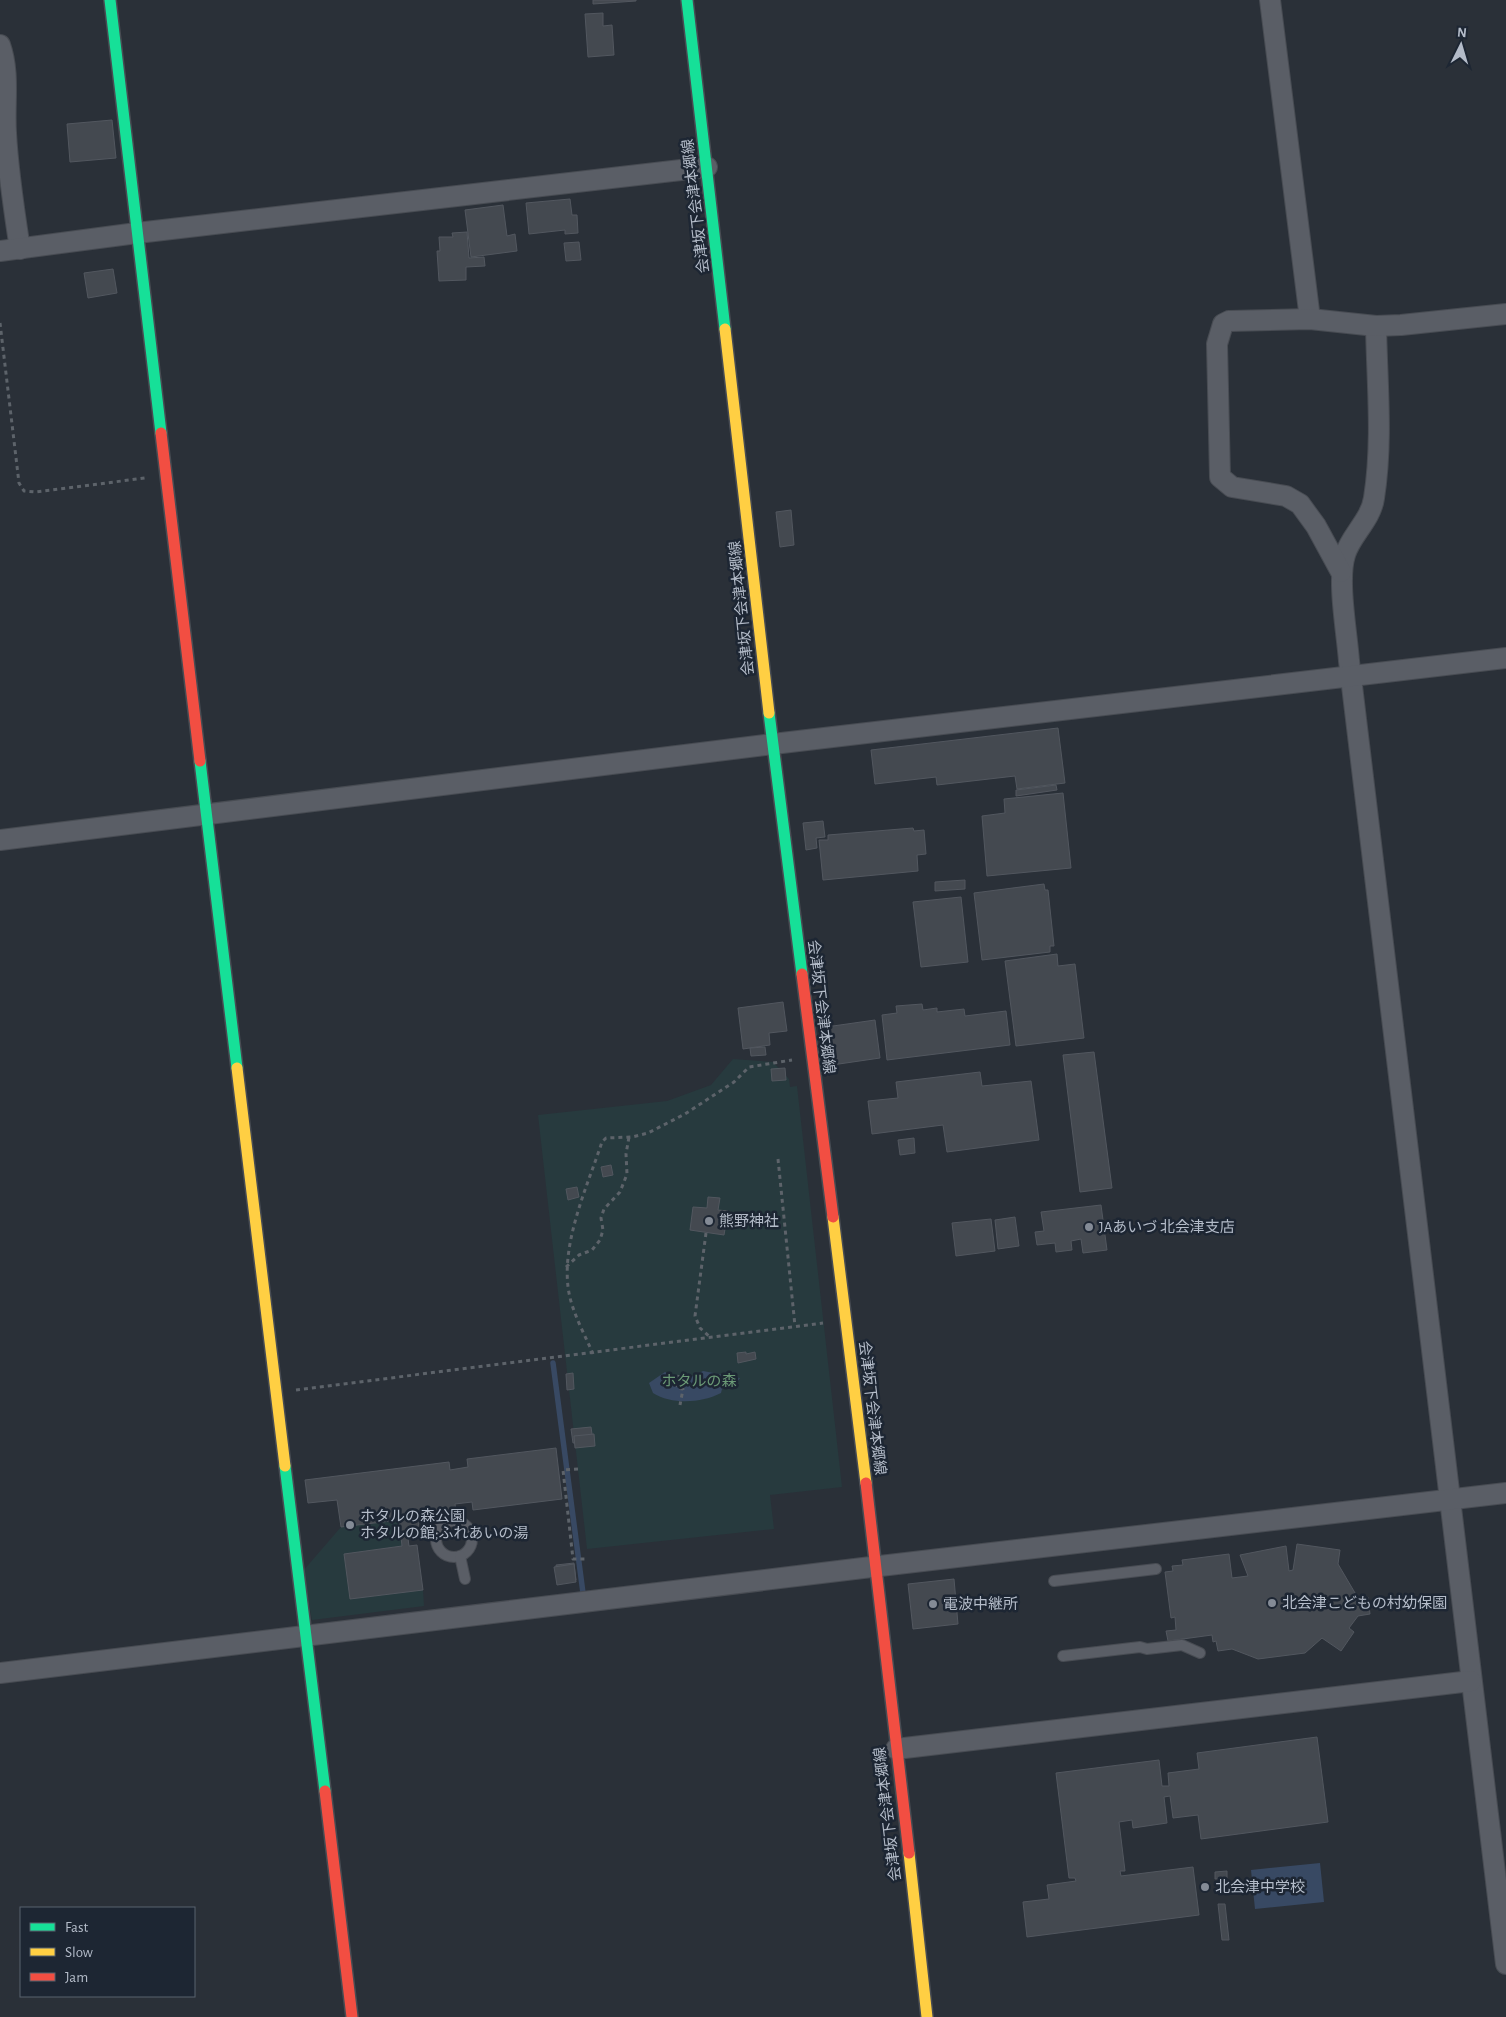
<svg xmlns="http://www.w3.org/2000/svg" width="1506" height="2017" font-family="'Alegreya Sans','Noto Sans JP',sans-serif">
	<rect width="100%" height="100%" fill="#2a3038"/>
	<g fill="#273a3e">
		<polygon points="733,1059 773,1062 789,1079 790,1087 797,1086 842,1487 770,1495 774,1529 587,1549 538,1115 667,1101 711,1085"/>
		<polygon points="399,1520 402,1546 344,1554 350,1599 423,1590 424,1606 312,1620 303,1571 341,1527"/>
	</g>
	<g fill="#384963">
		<path d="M703,1371L740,1378L735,1385L722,1389L721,1393C702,1403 672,1405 653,1393L649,1383L665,1372L683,1381Z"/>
		<polygon points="1320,1863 1324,1902 1255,1909 1251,1870"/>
	</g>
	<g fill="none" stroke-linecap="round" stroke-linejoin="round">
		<polyline stroke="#384963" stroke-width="5.5" points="553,1363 583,1593"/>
	</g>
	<g fill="#444950" stroke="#52575f">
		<polygon points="593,0 636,0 636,1 593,4"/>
		<polygon points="603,13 603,26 612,25 614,55 588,57 585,14"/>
		<polygon points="112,120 116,158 70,162 67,124"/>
		<polygon points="570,199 572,215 577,215 578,233 565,234 565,230 529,234 526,203"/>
		<polygon points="503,205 507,236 515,234 517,251 471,257 465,210"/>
		<polygon points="467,232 469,258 484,257 485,266 466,267 466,280 439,281 437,251 440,251 439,237 453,237 452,233"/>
		<polygon points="579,242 581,260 566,261 564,243"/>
		<polygon points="113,269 117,293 88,298 84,273"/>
		<polygon points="791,510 794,545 780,547 776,512"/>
		<polygon points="1058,728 1065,783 1017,789 1015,776 937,785 936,777 875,784 871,750"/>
		<polygon points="1056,785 1057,790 1016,796 1016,790"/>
		<polygon points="1063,793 1071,868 987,876 982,816 1005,813 1004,799"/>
		<polygon points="823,821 825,837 816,838 817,848 806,850 803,823"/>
		<polygon points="913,828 914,831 924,830 926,854 917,855 918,871 823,880 819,840 828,840 828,835"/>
		<polygon points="965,880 965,889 935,891 935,882"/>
		<polygon points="1044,884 1045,890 1048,890 1054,946 1050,946 1050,952 982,960 974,893"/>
		<polygon points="961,897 968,962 921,967 913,902"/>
		<polygon points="1057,954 1058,966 1075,964 1084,1038 1016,1046 1005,961"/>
		<polygon points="783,1002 787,1031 769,1033 770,1045 743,1049 738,1008"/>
		<polygon points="922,1004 923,1010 937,1008 937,1012 964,1009 965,1016 1006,1011 1010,1045 887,1060 882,1015 897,1013 896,1006"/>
		<polygon points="875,1020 880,1058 832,1065 826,1027"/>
		<polygon points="765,1047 766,1055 751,1056 750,1048"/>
		<polygon points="1094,1052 1112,1188 1080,1192 1063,1055"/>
		<polygon points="785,1068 786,1080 772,1081 771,1069"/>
		<polygon points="980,1072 982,1086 1031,1081 1039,1140 947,1152 943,1125 872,1134 868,1101 898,1098 896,1082"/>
		<polygon points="914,1138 915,1153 900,1155 898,1140"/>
		<polygon points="611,1165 613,1175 603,1177 601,1167"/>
		<polygon points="577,1187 579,1197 568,1200 566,1189"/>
		<polygon points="708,1197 720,1198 718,1210 728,1211 724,1235 690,1230 693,1207 707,1208"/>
		<polygon points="1101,1205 1107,1250 1083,1253 1081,1239 1071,1241 1072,1250 1056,1252 1055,1243 1037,1245 1035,1232 1044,1231 1041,1212"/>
		<polygon points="1015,1217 1019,1246 998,1249 995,1220"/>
		<polygon points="991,1219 995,1251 956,1256 952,1223"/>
		<polygon points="746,1352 746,1354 755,1352 756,1359 738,1363 737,1353"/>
		<polygon points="573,1373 574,1389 567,1390 566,1374"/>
		<polygon points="591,1427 593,1441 573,1443 571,1429"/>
		<polygon points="594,1434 595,1446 575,1448 574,1436"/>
		<polygon points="556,1448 562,1499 473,1510 472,1502 455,1504 456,1512 420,1517 418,1527 407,1531 409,1546 417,1545 423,1590 350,1599 344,1554 402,1546 399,1520 341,1527 337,1500 308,1503 305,1480 449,1462 450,1470 468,1467 467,1459"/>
		<polygon points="1297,1544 1340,1550 1338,1564 1358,1598 1368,1597 1370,1614 1358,1616 1349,1628 1354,1632 1341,1651 1322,1638 1305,1653 1258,1659 1232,1649 1218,1651 1216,1641 1213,1642 1212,1635 1168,1641 1166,1631 1176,1630 1175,1617 1171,1618 1165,1572 1173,1571 1172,1566 1183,1565 1182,1560 1229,1554 1232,1578 1248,1576 1240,1555 1286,1546 1289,1571 1293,1570"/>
		<polygon points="574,1563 576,1580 558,1583 556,1565"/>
		<polygon points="574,1564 576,1582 557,1585 554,1567"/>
		<polygon points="954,1579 958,1624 913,1629 908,1584"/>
		<polygon points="1317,1737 1328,1822 1201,1839 1198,1815 1173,1818 1170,1796 1164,1797 1167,1823 1133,1828 1132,1820 1119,1822 1125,1871 1120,1871 1121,1876 1193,1867 1199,1915 1027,1937 1023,1902 1049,1899 1047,1885 1076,1881 1075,1878 1069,1878 1056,1773 1159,1760 1162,1786 1169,1786 1168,1773 1199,1769 1197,1753"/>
		<polygon points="1227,1871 1227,1878 1215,1879 1215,1872"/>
		<polygon points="1218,1904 1225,1904 1229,1940 1222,1940"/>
	</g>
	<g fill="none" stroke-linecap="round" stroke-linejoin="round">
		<g stroke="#484c53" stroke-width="12">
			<g id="lane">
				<circle cx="454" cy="1539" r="18"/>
				<polyline points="460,1556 465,1579"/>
				<polyline points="1054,1581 1156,1569"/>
				<polyline points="1063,1656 1140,1647 1147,1649 1182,1645 1200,1653"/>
			</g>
		</g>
		<g stroke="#484c53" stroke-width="22">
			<g id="street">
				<polyline points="1270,0 1310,319"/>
				<path d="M0,45C10,73 4,103 6,133C8,172 14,210 20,249"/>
				<polyline points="0,251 137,233 707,167"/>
				<path d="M1376,326C1377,383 1383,441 1374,498C1371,520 1350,536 1345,555C1337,580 1347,633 1349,661L1506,1964"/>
				<polyline points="1341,572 1316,526 1300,504 1286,496 1232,487 1220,477 1217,344 1223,324 1229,321 1310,319 1376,326 1401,325 1506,314"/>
				<polyline points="0,840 773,744 1506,658"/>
				<polyline points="0,1673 863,1568 1506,1493"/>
				<polyline points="896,1749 1471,1681"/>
			</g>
		</g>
		<g stroke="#484c53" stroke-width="14">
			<g id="fast">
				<polyline points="110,0 161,433"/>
				<polyline points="687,0 725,329"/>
				<polyline points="769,713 802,974"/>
				<polyline points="200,761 237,1068"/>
				<polyline points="285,1466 325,1791"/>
			</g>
		</g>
		<g stroke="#484c53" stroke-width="14">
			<g id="slow">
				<polyline points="725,329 769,713"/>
				<polyline points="237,1068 285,1466"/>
				<polyline points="833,1217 866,1483"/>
				<polyline points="909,1853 927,2017"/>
			</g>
		</g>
		<g stroke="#484c53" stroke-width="14">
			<g id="jam">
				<polyline points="161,433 200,761"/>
				<polyline points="802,974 833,1217"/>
				<polyline points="866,1483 909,1853"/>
				<polyline points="325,1791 352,2017"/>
			</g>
		</g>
		<g stroke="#5d636a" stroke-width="3" stroke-dasharray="4 4" stroke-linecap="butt">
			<polyline points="0,323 19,483 24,491 36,492 145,478"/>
			<polyline points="778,1159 795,1326"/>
			<polyline points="706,1233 695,1316 700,1328 710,1337"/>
			<polyline points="566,1267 579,1255 592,1250 600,1240 603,1230 601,1218 604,1209 620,1192 627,1174 626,1154 629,1137"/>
			<path d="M593,1354C585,1335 573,1314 569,1293C560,1245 587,1187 602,1142L606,1138L632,1137L648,1133L685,1114L734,1082L749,1067L792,1060"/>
			<polyline points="679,1375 677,1388 683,1389 680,1405"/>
			<polyline points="296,1390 823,1323"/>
			<polyline points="578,1469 563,1470 573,1559 587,1559"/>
		</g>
		<use href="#lane" stroke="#5a5e66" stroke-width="10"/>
		<use href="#street" stroke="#5a5e66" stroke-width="20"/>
		<use href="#fast" stroke="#16e098" stroke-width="11"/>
		<use href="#slow" stroke="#ffcf43" stroke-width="11"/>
		<use href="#jam" stroke="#f24e42" stroke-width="11"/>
	</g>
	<g fill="#848b96" stroke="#1d2633" stroke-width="2">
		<circle cx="709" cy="1221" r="5"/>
		<circle cx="1089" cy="1227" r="5"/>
		<circle cx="350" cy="1525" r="5"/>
		<circle cx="1272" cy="1603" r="5"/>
		<circle cx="933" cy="1604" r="5"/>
		<circle cx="1205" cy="1887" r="5"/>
	</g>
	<g text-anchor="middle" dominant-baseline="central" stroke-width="5" stroke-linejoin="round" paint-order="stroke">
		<g font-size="15" fill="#b4bcc9" stroke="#1d2633">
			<text transform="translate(696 206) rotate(-97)">会津坂下会津本郷線</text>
			<text transform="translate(742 608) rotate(-96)">会津坂下会津本郷線</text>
			<text transform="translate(821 1007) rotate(83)">会津坂下会津本郷線</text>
			<text transform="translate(872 1408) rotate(83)">会津坂下会津本郷線</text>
			<text transform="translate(888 1814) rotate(-97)">会津坂下会津本郷線</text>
		</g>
		<g font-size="15" fill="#b4bcc9" stroke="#1d2633" text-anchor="start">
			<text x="719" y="1221">熊野神社</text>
			<text x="1099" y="1227">JAあいづ 北会津支店</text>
			<text x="360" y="1516">ホタルの森公園<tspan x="360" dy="17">ホタルの館;ふれあいの湯</tspan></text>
			<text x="1282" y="1603">北会津こどもの村幼保園</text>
			<text x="943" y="1604">電波中継所</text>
			<text x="1215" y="1887">北会津中学校</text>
		</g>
		<g font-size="15" fill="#6b9a76" stroke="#1d2633">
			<text x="699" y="1381">ホタルの森</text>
		</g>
	</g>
	<rect x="20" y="1907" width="175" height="90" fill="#1d2633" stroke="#59626f"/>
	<rect x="30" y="1923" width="25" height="8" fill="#16e098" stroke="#59626f"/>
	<text x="65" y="1932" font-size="15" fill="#b4bcc9">Fast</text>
	<rect x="30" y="1948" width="25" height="8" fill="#ffcf43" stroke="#59626f"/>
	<text x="65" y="1957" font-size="15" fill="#b4bcc9">Slow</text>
	<rect x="30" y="1973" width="25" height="8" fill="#f24e42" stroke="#59626f"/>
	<text x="65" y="1982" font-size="15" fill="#b4bcc9">Jam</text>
	<g transform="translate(1461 45) rotate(5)" stroke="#1d2633" stroke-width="4" paint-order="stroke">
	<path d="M0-4L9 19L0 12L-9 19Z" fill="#b4bcc9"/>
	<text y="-8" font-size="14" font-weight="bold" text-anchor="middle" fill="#b4bcc9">N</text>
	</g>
</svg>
